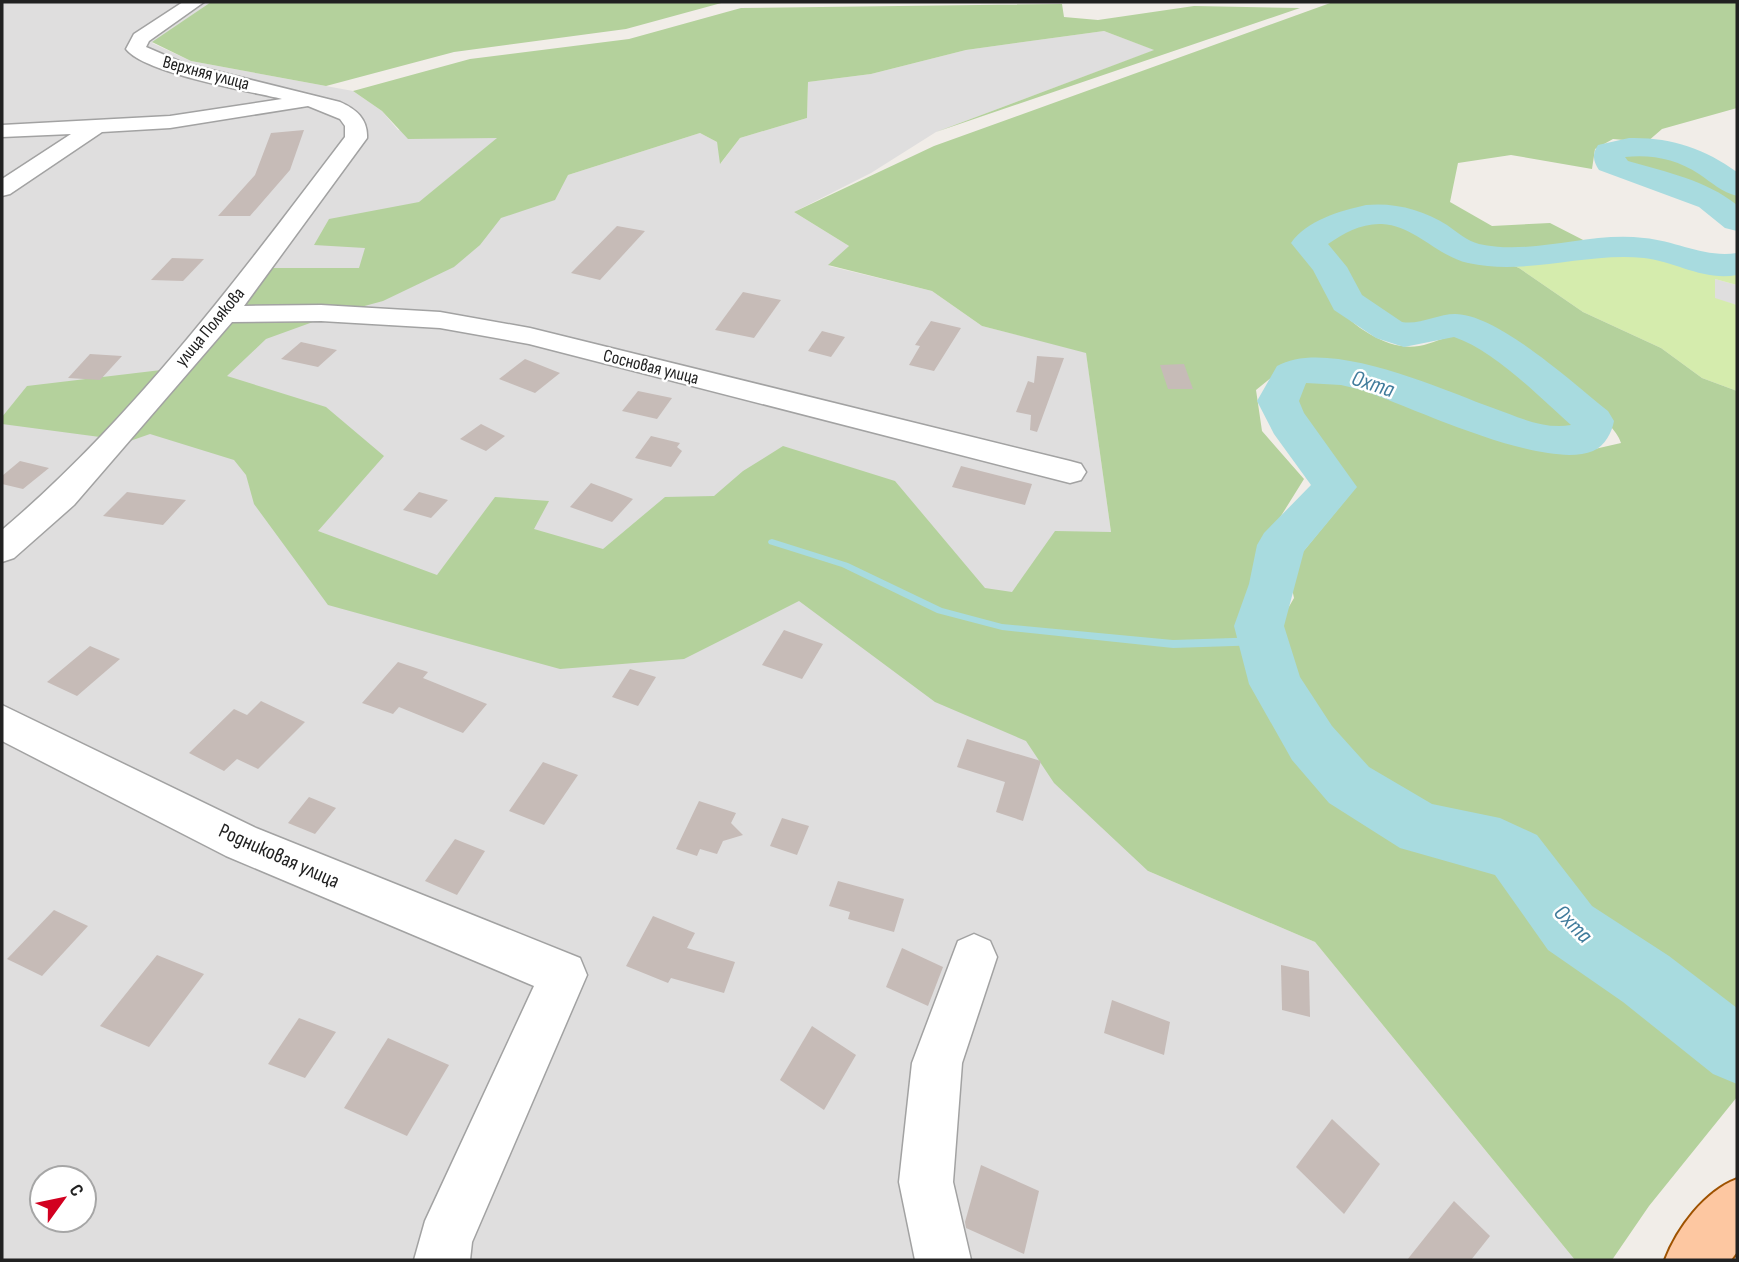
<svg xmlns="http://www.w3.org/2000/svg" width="1739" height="1262" font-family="'Sofia Sans Condensed',sans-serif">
	<rect width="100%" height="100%" fill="#f1ede8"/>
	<g fill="#dfdede" fill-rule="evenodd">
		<path d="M2,2H211L152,43L191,61L353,91L382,111L398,130L498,137L568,175L700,133L717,142L721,163L740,138L807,118L808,82L871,74L966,50L1104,31L1155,50L936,132L871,173L794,212L849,246L829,266L932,291L982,326L1086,352L1111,532L1148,871L1315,942L1575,1260H2ZM42,1178H84V1220H42Z"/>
		<polygon points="1715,279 1737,285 1737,305 1715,299"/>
	</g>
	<polygon fill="#d5ecad" points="1627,251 1651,253 1693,268 1737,270 1737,285 1715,279 1715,298 1737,305 1737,391 1702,378 1661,348 1583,312 1519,268 1502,261 1593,256"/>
	<g fill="#b4d19c">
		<polygon points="211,2 725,2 626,29 454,52 326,86 191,61 152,42"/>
		<path d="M1333,2H1737V108L1662,129L1647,142L1613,139L1595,149L1592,169L1511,155L1458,163L1450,202L1492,226L1550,223L1591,244L1477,250L1418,216L1374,210L1320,225L1297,242C1303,251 1311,258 1317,267C1324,279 1327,295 1336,306C1355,328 1389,351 1419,346C1437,343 1451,331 1470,339C1506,353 1546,395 1576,420L1575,426L1553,430L1525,427L1332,361L1288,364L1256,390L1262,431L1304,479L1266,540L1243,620L1257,686L1292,746L1338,793L1408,838L1501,869L1547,927L1623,989L1737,1073V1097L1649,1206L1612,1260H1575L1315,942L1148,871L1054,783L1026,741L935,702L799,601L684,659L560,669L328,605L254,504L246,475L234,460L150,434L130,441L2,424V417L27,386L178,368L231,320L273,268H359L365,248L314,245L329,219L419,202L497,138L408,139L382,111L353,91L470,59L629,39L741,8L1062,4L1064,17L1098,20L1194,6L1300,8L936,132L1154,50L1104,31L966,50L871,74L808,82L807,118L740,138L720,164L717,142L700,133L568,175L555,200L501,218L480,245L454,267L383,301L335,314L266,339L227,376L326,407L384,456L318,531L437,575L495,497L549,501L534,529L603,549L665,497L714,496L743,471L783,446L895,481L985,588L1012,592L1055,531L1111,532L1086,353L982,326L932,291L828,265L849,246L794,212L934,146Z"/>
		<path d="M1638,152C1681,156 1701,172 1737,192V209L1713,193L1619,164L1616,157L1619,153Z"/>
		<path d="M1379,220L1411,226L1446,251L1459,257L1502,261L1519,268L1583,312L1661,348L1702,378L1737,391V1023L1577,911L1533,849L1505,834L1441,818L1364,777L1317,730L1287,684L1279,624L1294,598L1288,570L1352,492C1337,457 1303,436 1293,400L1310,377L1325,375L1379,390L1545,449L1586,451L1621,443C1616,417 1497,327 1470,320C1446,315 1427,328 1407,327C1387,326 1365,309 1354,294C1348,287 1347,277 1342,270C1336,260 1327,257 1322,245L1340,228Z"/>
	</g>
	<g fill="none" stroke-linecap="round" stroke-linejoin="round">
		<polygon fill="#a8dbdf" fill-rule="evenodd" points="772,539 848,563 942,608 1002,624 1173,640 1263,637 1266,639 1267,641 1266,643 1263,645 1173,648 1002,630 937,613 842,567 769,544 768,542 769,540"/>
		<g fill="#a8dbdf" fill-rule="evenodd">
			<path d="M1629,138C1670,137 1704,148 1737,172V196C1722,192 1712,183 1699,174C1677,159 1651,154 1625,157L1628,161C1666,172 1706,180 1737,205V231L1725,228L1699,207L1599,170C1593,161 1592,154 1598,145Z"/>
			<path d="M1366,205C1394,202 1424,210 1447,225C1457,232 1467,241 1479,244C1533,256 1589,231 1644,238C1677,241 1704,258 1737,253V275C1703,281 1677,262 1644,258C1585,252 1527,276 1468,263C1437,256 1415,226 1382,224C1362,223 1344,233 1328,244L1347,267L1362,295L1402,322C1420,325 1438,314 1455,314C1498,314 1574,384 1608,411L1614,421C1612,432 1605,446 1593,451C1544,471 1414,408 1362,390L1341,385L1306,383L1299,401L1304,413L1357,487L1304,551L1284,626L1300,677L1332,726L1369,767L1432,804L1500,818L1537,835L1592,906L1669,956L1737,1008V1084L1713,1074L1623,1002L1548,950L1495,875L1400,848L1329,803L1292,760L1249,684L1234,626L1249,584L1257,545L1264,533L1311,485L1274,434L1257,401L1277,366C1328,337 1441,389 1493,408C1518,417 1545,430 1571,425C1539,397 1494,350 1454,337L1404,347L1376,338L1334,310L1313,270L1291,243C1307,220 1340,211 1366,205Z"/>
		</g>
	</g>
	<g fill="#c6bbb7">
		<polygon points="304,130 290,170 250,216 218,216 255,175 271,133"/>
		<polygon points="617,226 645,231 600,280 571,273"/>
		<polygon points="172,258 204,259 183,281 151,280"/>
		<polygon points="743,292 781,300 754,338 715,330"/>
		<polygon points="931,321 961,328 934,371 909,365 920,346 915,345"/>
		<polygon points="822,331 845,337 831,357 808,351"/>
		<polygon points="301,342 337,350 318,367 281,359"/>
		<polygon points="90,354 122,356 100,380 68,378"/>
		<polygon points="1037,356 1064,358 1037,432 1030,430 1031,415 1016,412 1028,381 1034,383"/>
		<polygon points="525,359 560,373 535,393 499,379"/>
		<polygon points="1184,364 1193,389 1168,389 1160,365"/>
		<polygon points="638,391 672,398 657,419 622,411"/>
		<polygon points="481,424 505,436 486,451 460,439"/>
		<polygon points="651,436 680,443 677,447 682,451 671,467 635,458"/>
		<polygon points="20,461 49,468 23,489 2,484 2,476"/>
		<polygon points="961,466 1032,484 1025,505 952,487"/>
		<polygon points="591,483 618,493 633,499 612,522 570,507"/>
		<polygon points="127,492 148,495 186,500 163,525 103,516"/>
		<polygon points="419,492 448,500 431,518 403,510"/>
		<polygon points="784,630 823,644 802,679 762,665"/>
		<polygon points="90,646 120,659 77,696 47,682"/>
		<polygon points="398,662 428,672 423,678 487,704 463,733 399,707 393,714 362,703"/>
		<polygon points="630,669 656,677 638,706 612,697"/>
		<polygon points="261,701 305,722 258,769 237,759 224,771 189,753 234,709 247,715"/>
		<polygon points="967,739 1041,761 1023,821 996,812 1005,782 957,767"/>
		<polygon points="543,762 578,775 544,825 509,811"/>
		<polygon points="309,797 336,808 315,834 288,823"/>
		<polygon points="699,801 736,813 731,823 743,835 723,841 717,854 700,849 697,856 676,849"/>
		<polygon points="782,818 809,826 797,855 770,846"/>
		<polygon points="455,839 485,851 457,895 425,881"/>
		<polygon points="838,881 904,899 894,932 848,919 850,912 829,906"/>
		<polygon points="54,910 88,926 42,976 7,959"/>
		<polygon points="653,916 695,933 687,948 735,962 724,993 671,978 668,983 626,966"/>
		<polygon points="902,948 943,967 928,1006 886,987"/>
		<polygon points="157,955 204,974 149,1047 100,1026"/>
		<polygon points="1281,965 1309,971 1310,1017 1282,1010"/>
		<polygon points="1112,1000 1170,1022 1164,1055 1104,1033"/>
		<polygon points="299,1018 336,1032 305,1078 268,1064"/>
		<polygon points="812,1026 856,1055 824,1110 780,1080"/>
		<polygon points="388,1038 449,1065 407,1136 344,1108"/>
		<polygon points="1332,1119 1380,1164 1344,1214 1296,1167"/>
		<polygon points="981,1165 1039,1191 1024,1254 966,1228 965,1222"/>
		<polygon points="1454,1201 1490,1236 1471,1260 1407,1260"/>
	</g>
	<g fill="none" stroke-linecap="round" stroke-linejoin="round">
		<g stroke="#a2a2a2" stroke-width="3">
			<g id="minor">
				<path d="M183,2H204L149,41L146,47L183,63L340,102C356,109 368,119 367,138L244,306L321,305L440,312L530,328L1070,461L1081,464L1086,472L1081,480L1070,483L529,344L440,328L321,321L232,322L74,505L14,558L2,562V530C133,419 241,274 345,137V126L340,119L308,106L170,128L102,132L10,194L2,196V179L71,134L2,137V125L170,116L282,99C249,91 144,73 126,49L134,34Z"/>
				<polygon points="2,705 256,828 580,958 587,975 472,1242 470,1260 414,1260 425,1221 534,986 226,856 2,741"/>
				<polygon points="974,934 990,941 997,957 962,1063 953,1182 971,1260 915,1260 899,1182 912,1063 958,941"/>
			</g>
		</g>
		<g stroke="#9e5200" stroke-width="4">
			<path id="major" d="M1737,1179V1252L1731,1260H1665C1677,1228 1705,1191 1737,1179Z"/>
		</g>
		<use href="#minor" fill="#fff" fill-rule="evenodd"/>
		<use href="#major" fill="#fdc7a1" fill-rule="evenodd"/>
	</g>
	<g text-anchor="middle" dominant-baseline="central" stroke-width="5" stroke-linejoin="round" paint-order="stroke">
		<g font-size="18" fill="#212121" stroke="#fff">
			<text transform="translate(206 73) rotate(15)">Верхняя улица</text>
			<text transform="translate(210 327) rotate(-50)">улица Полякова</text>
			<text transform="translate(651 367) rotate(14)">Сосновая улица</text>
		</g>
		<g font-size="21" fill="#212121" stroke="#fff">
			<text transform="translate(279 856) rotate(24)">Родниковая улица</text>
		</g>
		<g font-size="23" font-style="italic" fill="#417c9c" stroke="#fff">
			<text transform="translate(1373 384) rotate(18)">Охта</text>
			<text transform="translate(1573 924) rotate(45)">Охта</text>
		</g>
	</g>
	<rect width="1739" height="1262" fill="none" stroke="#212121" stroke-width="7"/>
	<g transform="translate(63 1199) rotate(57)"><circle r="33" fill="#ffffff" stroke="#a6a6a6" stroke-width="2"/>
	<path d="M0-5L12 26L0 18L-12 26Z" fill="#d20020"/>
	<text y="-10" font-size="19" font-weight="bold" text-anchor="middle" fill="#212121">С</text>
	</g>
</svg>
